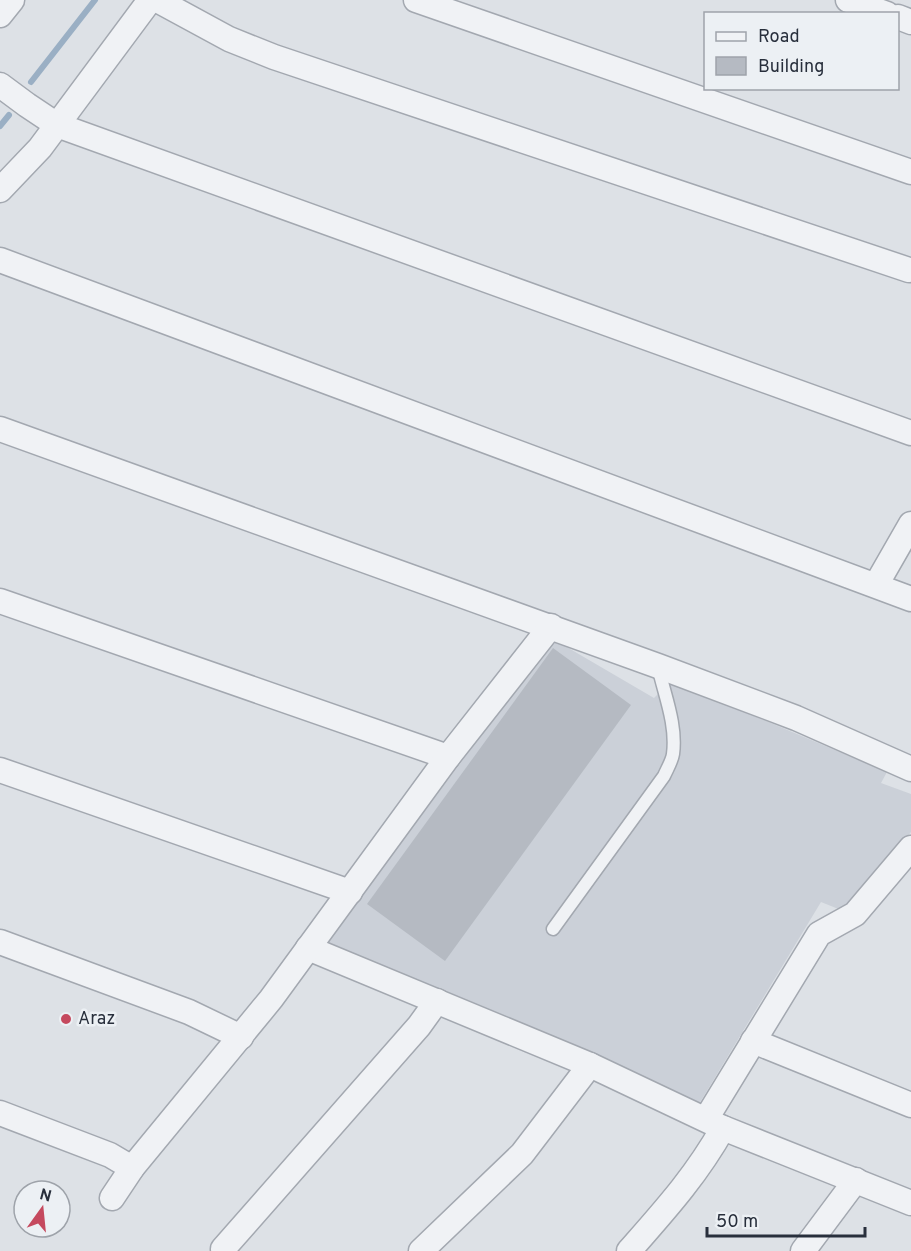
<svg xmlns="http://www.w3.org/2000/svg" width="911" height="1251" font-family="Overpass,sans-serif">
	<rect width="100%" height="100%" fill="#dde1e6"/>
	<polygon fill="#cbd0d8" points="553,639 654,698 671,681 887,772 881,783 911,794 911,832 846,912 821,902 699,1104 327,942"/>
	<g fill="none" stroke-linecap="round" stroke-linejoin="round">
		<g stroke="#9aafc4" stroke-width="6">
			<polyline points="31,82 95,0"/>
			<polyline points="0,126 9,115"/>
		</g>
	</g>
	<polygon fill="#b5bac2" points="553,648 631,705 445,961 367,904"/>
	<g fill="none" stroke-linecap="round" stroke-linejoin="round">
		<g stroke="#a3a8b0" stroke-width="15">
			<path id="lane" d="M553,929L664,776C667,769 672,761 673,754C677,724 664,694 658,666"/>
		</g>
		<g stroke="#a3a8b0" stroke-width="27">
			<g id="street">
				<polyline points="157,0 229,39 274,57 909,270"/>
				<polyline points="416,0 911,172"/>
				<polyline points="848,0 887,14"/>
				<polyline points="0,15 12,0"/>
				<polyline points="898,17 911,22"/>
				<polyline points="0,85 27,105 57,125 911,433"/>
				<polyline points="0,190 40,148 150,0"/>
				<polyline points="0,260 911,599"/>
				<polyline points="0,429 658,666 796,718 911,769"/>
				<polyline points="876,585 911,524"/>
				<polyline points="0,601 448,757"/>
				<polyline points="0,770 350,892"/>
				<polyline points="0,942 189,1012 241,1037"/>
				<polyline points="308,948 590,1065 723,1128 911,1203"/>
				<polyline points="753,1041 911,1105"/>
				<polyline points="0,1113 110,1155 132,1168"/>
				<polyline points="706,1119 819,934 855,914 911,848"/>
				<polyline points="112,1198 132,1168 271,999 448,757 551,626"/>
				<polyline points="223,1249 419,1026 437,1001"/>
				<polyline points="421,1251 522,1154 590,1065"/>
				<path d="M629,1251C665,1210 696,1176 723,1128"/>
				<polyline points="803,1251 856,1180"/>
			</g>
		</g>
		<use href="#lane" stroke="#f0f2f5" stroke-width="12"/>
		<use href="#street" stroke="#f0f2f5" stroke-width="24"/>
	</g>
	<circle fill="#c5495e" stroke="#ecf0f4" stroke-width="2" cx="66" cy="1019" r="6"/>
	<g text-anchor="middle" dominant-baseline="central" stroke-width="5" stroke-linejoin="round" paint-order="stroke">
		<g font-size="18" fill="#282f3c" stroke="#ecf0f4" text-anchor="start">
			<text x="78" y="1019">Araz</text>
		</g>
	</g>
	<rect x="704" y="12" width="195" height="78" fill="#ecf0f4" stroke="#9ea3aa" stroke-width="1.5"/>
	<rect x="716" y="32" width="30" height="9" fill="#f0f2f5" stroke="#9ea3aa" stroke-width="1.5"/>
	<text x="758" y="42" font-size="18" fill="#282f3c">Road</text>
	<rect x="716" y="57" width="30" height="18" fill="#b5bac2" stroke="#9ea3aa" stroke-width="1.5"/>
	<text x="758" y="72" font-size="18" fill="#282f3c">Building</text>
	<g transform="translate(42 1209) rotate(15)"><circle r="28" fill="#ecf0f4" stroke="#9ea3aa" stroke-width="1.5"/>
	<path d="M0-4.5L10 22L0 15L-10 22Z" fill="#c5495e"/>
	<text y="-9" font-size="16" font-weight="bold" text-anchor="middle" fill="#282f3c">N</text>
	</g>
	<path d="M707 1227v9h158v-9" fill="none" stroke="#282f3c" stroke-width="3"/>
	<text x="716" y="1227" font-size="18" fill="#282f3c" stroke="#ecf0f4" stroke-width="4.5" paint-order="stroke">50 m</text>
</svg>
